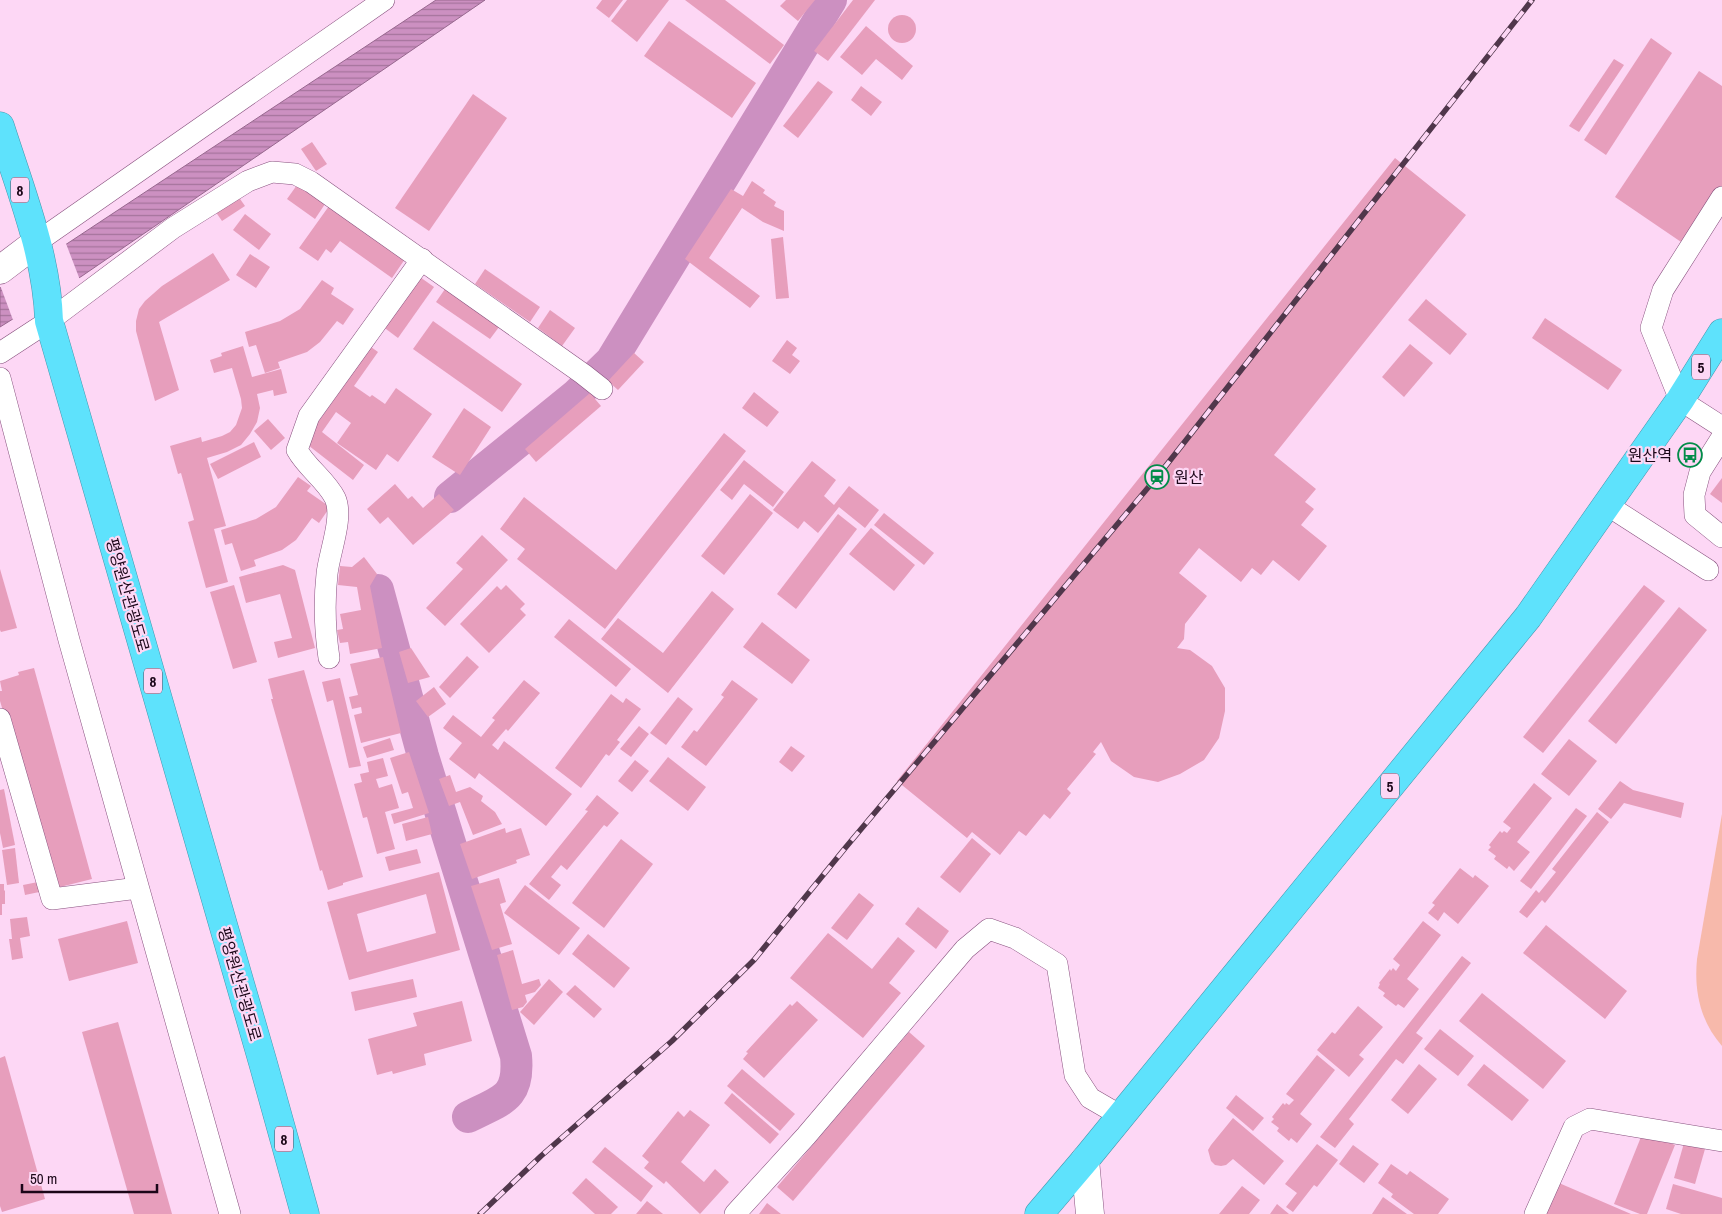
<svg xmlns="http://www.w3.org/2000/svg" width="1722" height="1214" font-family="'Archivo Narrow','Noto Sans KR',sans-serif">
	<defs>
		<pattern id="water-rules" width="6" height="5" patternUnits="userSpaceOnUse" patternTransform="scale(1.25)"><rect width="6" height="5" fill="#cc90c1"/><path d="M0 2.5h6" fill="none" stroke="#a5749c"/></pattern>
	</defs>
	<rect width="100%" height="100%" fill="#fdd7f5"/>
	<path fill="#f7b9ab" d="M1722,814V1046C1700,1021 1694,991 1697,959Z"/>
	<polygon fill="url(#water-rules)" stroke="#97678e" points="436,0 485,0 82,276 0,327 0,288"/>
	<polygon fill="#fdd7f5" points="65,241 80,280 13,320 0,285"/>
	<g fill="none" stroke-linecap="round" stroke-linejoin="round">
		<g stroke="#cc90c1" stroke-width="32">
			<polyline points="450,497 576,395 611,361 831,0"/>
			<path d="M378,590L423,756L516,1056C520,1099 501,1100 468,1117"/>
		</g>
	</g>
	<g fill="#e79ebc" fill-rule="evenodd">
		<polygon points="602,0 623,0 609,18 596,8"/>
		<polygon points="627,0 669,0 637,42 611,21"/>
		<polygon points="685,0 725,0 784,45 770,64"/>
		<polygon points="786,0 815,0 798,21 780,6"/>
		<polygon points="853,0 875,0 828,61 814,51"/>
		<circle cx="902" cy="29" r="14"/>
		<polygon points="669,21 756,83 732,118 644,56"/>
		<polygon points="866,26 913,66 902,80 876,59 862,75 840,57"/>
		<polygon points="1651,38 1672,53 1606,155 1584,140"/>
		<polygon points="1614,59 1624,65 1579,132 1569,126"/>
		<polygon points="1699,71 1722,86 1722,195 1687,246 1615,197"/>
		<polygon points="818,81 833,92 798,138 783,126"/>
		<polygon points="861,86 882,102 871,116 851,100"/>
		<polygon points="473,94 507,118 429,231 395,208"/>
		<polygon points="312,142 327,164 316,171 301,149"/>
		<polygon points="1395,158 1466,215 1274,455 1316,489 1305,502 1314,509 1301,525 1327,546 1299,581 1273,560 1261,575 1252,568 1241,582 1199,548 1179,573 1207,596 1185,624 1184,639 1177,648 1190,650 1212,666 1225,688 1225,711 1219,738 1204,760 1180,774 1158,782 1134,777 1111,761 1101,742 1093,752 1096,754 1067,789 1071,793 1050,819 1044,814 1026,836 1019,831 1000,855 972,832 967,838 897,781"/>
		<polygon points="752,181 765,190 763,193 776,202 774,206 784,211 784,231 763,222 742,208 709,258 760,296 750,308 685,259 731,189 743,196"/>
		<polygon points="297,185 325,204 315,219 287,199"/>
		<polygon points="238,196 245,206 222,221 215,211"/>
		<polygon points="329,206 405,259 392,278 340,241 331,253 326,249 318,261 299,248"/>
		<polygon points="245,214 271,234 259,250 233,230"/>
		<polygon points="783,237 789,298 776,299 771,239"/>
		<polygon points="213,253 230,280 159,322 179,390 155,401 136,331 136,321 139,309 145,301 162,286"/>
		<polygon points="250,254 270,267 256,288 236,275"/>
		<polygon points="485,269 540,307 530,322 475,284"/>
		<polygon points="417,275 434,287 398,338 382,326"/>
		<polygon points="322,280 334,288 331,294 354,309 343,325 337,321 320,342 307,352 278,362 280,368 265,373 256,345 249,347 245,332 280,321 300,309"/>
		<polygon points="445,289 499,327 490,339 436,302"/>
		<polygon points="1426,299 1467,334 1450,355 1408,320"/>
		<polygon points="550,310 575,328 562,346 538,328"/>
		<polygon points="1545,318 1622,370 1608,390 1532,338"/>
		<polygon points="433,321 522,384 502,412 413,349"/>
		<polygon points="787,340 797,348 792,355 800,361 790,374 772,361"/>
		<polygon points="1410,344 1433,363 1404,397 1382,377"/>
		<polygon points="243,346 252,377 281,369 287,393 274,396 273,390 257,394 260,408 257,422 250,434 241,445 227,452 207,458 226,526 214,529 228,582 206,588 188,522 194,520 181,473 178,474 170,446 201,437 202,442 222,436 230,432 236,425 242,408 241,399 232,368 214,373 210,360 222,356 221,353"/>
		<polygon points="371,347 378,352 354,386 370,397 372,395 385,404 396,388 432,414 398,462 387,454 376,470 337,443 351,423 336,412 322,432 364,465 353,480 304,442"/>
		<polygon points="634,353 644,362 618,390 608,381"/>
		<polygon points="754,392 779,412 767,427 742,408"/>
		<polygon points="590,393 601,406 536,462 525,449"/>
		<polygon points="464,408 491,427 460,475 432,457"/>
		<polygon points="268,419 285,438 271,450 254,431"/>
		<polygon points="724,433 746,451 605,629 517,559 525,549 500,529 524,497 616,570"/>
		<polygon points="254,442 261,457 218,479 210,464"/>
		<polygon points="744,460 784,492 773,507 744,484 732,500 720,490"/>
		<polygon points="812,461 836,480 824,496 834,505 849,486 879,510 865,528 839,507 818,533 804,521 798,529 773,510"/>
		<polygon points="298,477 311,486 307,491 330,507 319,523 312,518 296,540 282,550 254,560 256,566 241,571 232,543 225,545 221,530 256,519 276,507"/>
		<polygon points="1722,478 1722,503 1710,494"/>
		<polygon points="395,484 408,499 412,496 423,508 439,494 454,510 413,545 388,517 380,524 367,509"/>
		<polygon points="750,494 773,513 724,575 701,556"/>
		<polygon points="884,513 934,553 924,565 874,525"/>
		<polygon points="838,514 857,529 796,609 777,594"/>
		<polygon points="871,528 915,565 894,591 849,554"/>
		<polygon points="482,535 508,560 445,626 426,608 463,569 456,563"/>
		<polygon points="364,557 377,574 370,586 382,648 350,654 348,642 340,643 337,630 343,629 340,614 361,610 357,587 338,585 340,566 352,567"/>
		<polygon points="283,565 295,570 315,648 278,658 274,642 292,638 280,594 246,603 239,577"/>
		<polygon points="0,569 17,628 1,632 0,630"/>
		<polygon points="234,585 257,662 233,669 210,592"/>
		<polygon points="506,585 525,604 520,609 526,615 489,653 460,624 497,586 501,590"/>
		<polygon points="1644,585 1665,601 1543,753 1523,737"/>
		<polygon points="712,591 734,609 668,693 601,639 618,618 663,653"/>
		<polygon points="1679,607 1707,630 1616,744 1588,721"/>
		<polygon points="569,619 631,669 616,687 554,637"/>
		<polygon points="762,622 810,660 792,684 743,647"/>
		<polygon points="411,648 430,677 408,683 399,652"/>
		<polygon points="467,656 479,667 450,698 439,687"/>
		<polygon points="383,657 401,733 361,743 354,715 362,713 361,707 352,709 349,697 358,695 350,664"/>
		<polygon points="34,668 92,879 56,888 0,701 0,691 2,691 0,681 19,675 18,672"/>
		<polygon points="304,670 363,877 343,883 343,885 328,890 322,870 320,871 271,699 273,699 268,679"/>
		<polygon points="340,678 361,766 349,768 333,700 327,702 322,682"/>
		<polygon points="524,680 540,693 508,731 506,729 492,745 498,750 504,741 572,794 546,826 479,773 475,779 449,759 462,743 443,728 453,715 481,737 495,720 492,718"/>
		<polygon points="732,680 758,699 706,766 681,747 694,730 697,732 724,697 721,695"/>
		<polygon points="434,687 446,704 428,717 416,701"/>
		<polygon points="611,694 623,703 626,698 641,709 617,740 620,742 609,756 606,754 581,788 555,768"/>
		<polygon points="678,697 693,709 666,745 650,733"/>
		<polygon points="639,726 649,734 631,757 620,749"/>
		<polygon points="390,738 394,750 367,758 363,747"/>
		<polygon points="1569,739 1597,761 1569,796 1541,774"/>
		<polygon points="791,746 805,756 792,772 779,762"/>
		<polygon points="409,752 429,813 394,824 391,814 413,808 408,792 402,794 390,758"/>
		<polygon points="668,757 706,787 688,811 649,781"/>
		<polygon points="383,758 388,776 376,779 379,788 392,784 399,808 385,812 395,849 377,854 367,817 363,818 354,784 362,782 360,774 369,772 367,762"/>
		<polygon points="635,760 649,771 632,792 618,781"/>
		<polygon points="450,775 456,792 470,787 483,796 481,801 495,812 502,824 473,835 460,802 449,806 439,779"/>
		<polygon points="1620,781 1633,790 1684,803 1681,818 1624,803 1611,819 1598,809"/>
		<polygon points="1534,783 1552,798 1517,842 1530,852 1514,871 1509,866 1507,869 1494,859 1496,856 1488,850 1491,847 1489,845 1500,831 1502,833 1504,831 1507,833 1511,828 1503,822"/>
		<polygon points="4,789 15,845 3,848 0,833 0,790"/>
		<polygon points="597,795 619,813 607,827 604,825 567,870 561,865 551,877 561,885 549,900 529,884 588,811 585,810"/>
		<polygon points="1576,808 1587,816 1531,889 1520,881"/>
		<polygon points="1597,812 1609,822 1545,903 1542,900 1527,918 1519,912 1536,890 1539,893 1556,872 1552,869"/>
		<polygon points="428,817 432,834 406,841 402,824"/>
		<polygon points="505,828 506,833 521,828 530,855 516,860 517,863 472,879 460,844"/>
		<polygon points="972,838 991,854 960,893 940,877"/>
		<polygon points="621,839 653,864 604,928 572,903"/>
		<polygon points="15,848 19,883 7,885 2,850"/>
		<polygon points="417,849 421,863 389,871 385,857"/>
		<polygon points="1460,868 1473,878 1475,875 1489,886 1458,924 1444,912 1438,921 1428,913 1435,905 1432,903"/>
		<path d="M439,872L460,950L349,980L327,902ZM426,894L436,933L367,952L357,914Z"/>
		<polygon points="499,878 506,902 500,904 512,944 492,950 471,886"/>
		<polygon points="43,881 44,891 25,895 23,885"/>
		<polygon points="0,884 4,884 4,891 5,890 5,904 2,904 2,915 0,915"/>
		<polygon points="525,885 580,928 559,955 504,913"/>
		<polygon points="859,893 874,905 847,940 831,928"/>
		<polygon points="918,907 949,931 936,949 905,924"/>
		<polygon points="27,917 30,936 20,938 23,958 12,960 9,939 12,939 10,919"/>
		<polygon points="127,921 138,963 69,981 58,939"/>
		<polygon points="1423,921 1441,935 1407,979 1419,989 1404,1008 1398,1004 1396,1006 1383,996 1385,993 1378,988 1380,984 1379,983 1390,969 1391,971 1393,968 1396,971 1400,965 1393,959"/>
		<polygon points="1546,925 1627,991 1605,1019 1523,953"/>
		<polygon points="828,933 872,969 898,937 915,951 889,983 901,993 863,1038 790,978"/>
		<polygon points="588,934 630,968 614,988 572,954"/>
		<polygon points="513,950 522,984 539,979 541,985 535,992 525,995 527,1002 523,1007 512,1010 497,955"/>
		<polygon points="1462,956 1471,963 1416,1033 1423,1038 1403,1064 1396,1059 1349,1119 1354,1124 1335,1148 1320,1137"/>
		<polygon points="413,979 417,997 355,1011 351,992"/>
		<polygon points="549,979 563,992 534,1025 520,1012"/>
		<polygon points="575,985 602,1009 594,1018 566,994"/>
		<polygon points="1482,993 1566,1061 1543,1089 1459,1021"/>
		<polygon points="462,1001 472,1041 424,1054 426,1065 393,1074 392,1071 377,1075 368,1039 417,1026 413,1013"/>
		<polygon points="797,1001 818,1020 764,1078 743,1059 748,1053 746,1052 790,1004 792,1006"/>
		<polygon points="1358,1006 1383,1027 1359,1055 1364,1059 1349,1077 1317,1050 1332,1032 1335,1034"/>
		<polygon points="118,1022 172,1214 134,1214 82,1032"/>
		<polygon points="1440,1029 1474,1056 1458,1076 1424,1049"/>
		<polygon points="909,1032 925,1046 793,1201 777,1187"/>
		<polygon points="1317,1055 1335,1070 1300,1114 1312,1124 1297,1143 1291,1138 1289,1141 1277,1131 1279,1128 1271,1122 1274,1119 1272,1117 1283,1103 1285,1105 1286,1103 1289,1105 1294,1100 1286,1094"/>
		<polygon points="5,1056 45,1199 2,1212 0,1206 0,1058"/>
		<polygon points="1419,1064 1437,1079 1408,1114 1391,1100"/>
		<polygon points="1484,1064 1529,1100 1512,1121 1467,1085"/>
		<polygon points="742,1069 795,1114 780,1131 727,1086"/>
		<polygon points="732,1093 779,1134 770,1144 724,1103"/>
		<polygon points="1236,1095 1264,1118 1253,1131 1226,1108"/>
		<polygon points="690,1110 710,1125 681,1162 704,1182 715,1169 729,1182 700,1214 666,1181 664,1184 644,1168 649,1162 642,1156 678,1111 684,1117"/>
		<polygon points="1233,1118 1284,1161 1264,1185 1233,1159 1226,1165 1221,1166 1215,1165 1211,1161 1208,1150 1211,1145"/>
		<polygon points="1643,1132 1675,1145 1647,1214 1640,1214 1614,1204"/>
		<polygon points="1684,1143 1705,1149 1695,1184 1674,1178"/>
		<polygon points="1317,1144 1338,1160 1317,1187 1314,1185 1293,1212 1286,1207 1297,1193 1285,1184"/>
		<polygon points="1353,1145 1379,1164 1364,1183 1339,1164"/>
		<polygon points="605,1147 653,1186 641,1202 592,1162"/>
		<polygon points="1391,1164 1407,1175 1410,1171 1449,1199 1438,1214 1414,1214 1391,1197 1393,1194 1378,1183"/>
		<polygon points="586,1178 618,1207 611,1214 595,1214 572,1193"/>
		<polygon points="1559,1183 1631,1214 1546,1214"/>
		<polygon points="1673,1184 1722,1198 1722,1214 1681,1214 1666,1209"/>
		<polygon points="1242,1186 1260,1200 1249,1214 1219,1214"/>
		<polygon points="1383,1197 1407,1214 1372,1214"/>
		<polygon points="647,1201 663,1214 636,1214"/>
		<polygon points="767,1203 781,1214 759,1214"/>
		<polygon points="1277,1204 1289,1214 1270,1214"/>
	</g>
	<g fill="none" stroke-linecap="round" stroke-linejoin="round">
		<g stroke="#87517e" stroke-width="22">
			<g id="street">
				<polyline points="1722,197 1663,290 1651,328 1680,400 1722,427"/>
				<polyline points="37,242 384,0"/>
				<polyline points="0,353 49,321 173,228 248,181 272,172 295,174 311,182 583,374 602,389"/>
				<polyline points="0,378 69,640 230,1214"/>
				<polyline points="1722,437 1700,472 1694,495 1695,515 1722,537"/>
				<polyline points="1607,505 1708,570"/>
				<path d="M329,658C325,631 324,601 327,574C329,553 344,517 335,498C326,480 307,468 297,450L309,416L422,259"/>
				<polyline points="0,719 52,899 138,888"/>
				<polyline points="735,1214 806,1136 965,949 989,929 1015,938 1057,964 1075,1075 1090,1098 1121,1116"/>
				<polyline points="1535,1214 1574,1127 1590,1119 1722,1141"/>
			</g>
		</g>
		<g stroke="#87517e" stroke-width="29">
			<g id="secondary">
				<polyline points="0,270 37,242"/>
				<polyline points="1085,1160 1090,1214"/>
			</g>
		</g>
		<g stroke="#4795ac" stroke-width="29">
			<g id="highway">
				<path d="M0,126C20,189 47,255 49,321L263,1063L305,1214"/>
				<polyline points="1039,1214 1085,1160 1528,617 1680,400 1722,333"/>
			</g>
		</g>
		<use href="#street" stroke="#fff" stroke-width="21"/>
		<use href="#secondary" stroke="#fff" stroke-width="28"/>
		<use href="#highway" stroke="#5ee2fc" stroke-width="28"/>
		<g stroke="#50374b" stroke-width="5.5">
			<polyline id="rail" points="480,1214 541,1156 672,1041 754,960 846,847 1157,477 1532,0"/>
		</g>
		<use href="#rail" stroke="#fdd7f5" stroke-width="4" stroke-dasharray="11" stroke-linecap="butt"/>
	</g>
	<defs>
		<g id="bus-ring" transform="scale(1.25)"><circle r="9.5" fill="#fdd7f5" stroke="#028c49" stroke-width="1.5"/><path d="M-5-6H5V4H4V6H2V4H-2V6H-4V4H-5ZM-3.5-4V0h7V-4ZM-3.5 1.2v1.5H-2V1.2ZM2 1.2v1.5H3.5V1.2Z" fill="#028c49"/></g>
		<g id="station-ring" transform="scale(1.25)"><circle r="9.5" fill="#fdd7f5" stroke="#028c49" stroke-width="1.5"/><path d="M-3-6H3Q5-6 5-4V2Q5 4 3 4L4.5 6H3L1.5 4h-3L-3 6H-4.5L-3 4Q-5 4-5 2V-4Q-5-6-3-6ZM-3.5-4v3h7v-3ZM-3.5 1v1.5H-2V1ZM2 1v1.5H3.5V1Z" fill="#028c49"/></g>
	</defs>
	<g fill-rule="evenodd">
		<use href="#bus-ring" x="1690" y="455"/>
		<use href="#station-ring" x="1157" y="477"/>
	</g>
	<g text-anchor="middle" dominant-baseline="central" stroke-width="4.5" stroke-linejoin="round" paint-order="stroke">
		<g fill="#fdd7f5" stroke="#5f455a" stroke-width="1">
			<rect x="11" y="177.5" width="18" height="25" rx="4"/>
			<rect x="1692" y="354.5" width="18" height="25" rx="4"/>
			<rect x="144" y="668.5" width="18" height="25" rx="4"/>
			<rect x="1381" y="773.5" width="18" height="25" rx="4"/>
			<rect x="275" y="1126.5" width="18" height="25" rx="4"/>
		</g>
		<g font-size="15" font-weight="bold" fill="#1b0618">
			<text x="20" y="190">8</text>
			<text x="1701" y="367">5</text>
			<text x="153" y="681">8</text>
			<text x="1390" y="786">5</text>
			<text x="284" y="1139">8</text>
		</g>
		<g font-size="16" fill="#1b0618" stroke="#fdd7f5" text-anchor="end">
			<text x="1672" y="455">원산역</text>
			<text x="1174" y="477" text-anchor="start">원산</text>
		</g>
		<g font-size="16" fill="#1b0618" stroke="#fdd7f5">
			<text transform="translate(128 595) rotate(74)">평양원산관광도로</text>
			<text transform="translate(240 984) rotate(74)">평양원산관광도로</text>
		</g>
	</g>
	<path d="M22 1184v8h135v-8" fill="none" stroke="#1b0618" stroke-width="2.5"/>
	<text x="30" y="1184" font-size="15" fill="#1b0618" stroke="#fdd7f5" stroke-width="4" paint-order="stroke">50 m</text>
</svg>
